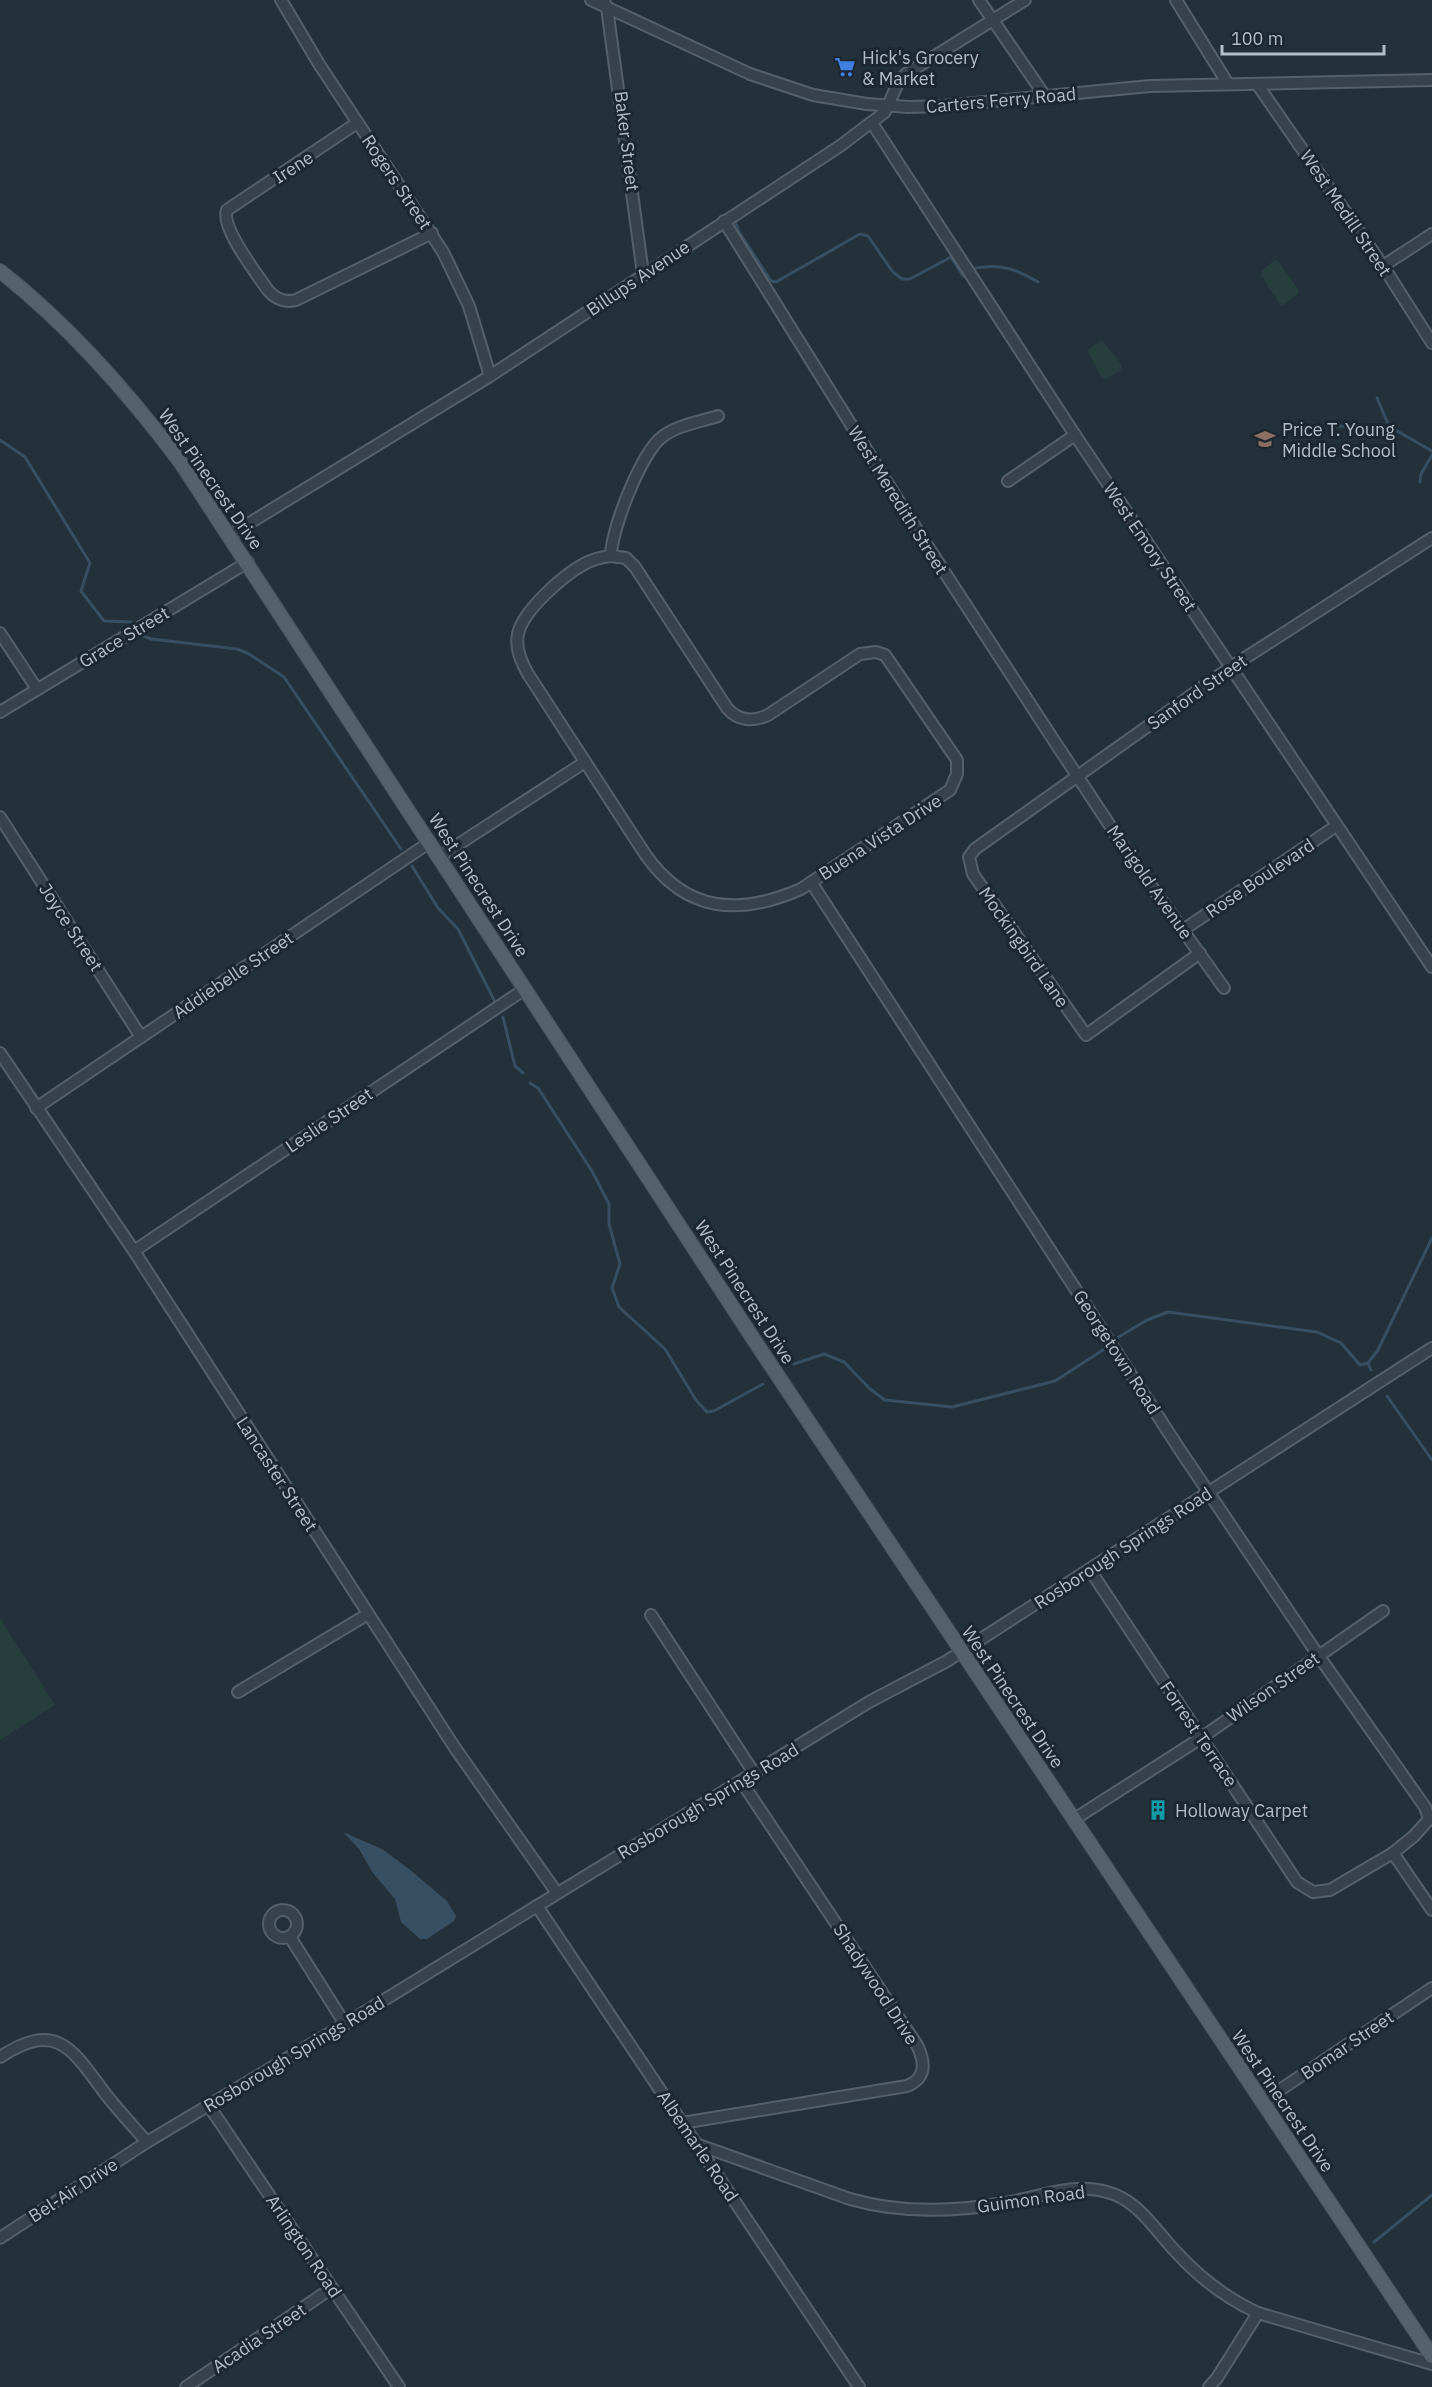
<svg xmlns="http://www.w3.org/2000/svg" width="1432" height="2387" font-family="'IBM Plex Sans',sans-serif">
	<rect width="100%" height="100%" fill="#23313b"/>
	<g fill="#263f3d">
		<polygon points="1275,260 1279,262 1298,289 1298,294 1281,306 1261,275 1262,270"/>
		<polygon points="1102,340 1121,364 1121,370 1106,379 1102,378 1087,350"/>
		<polygon points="0,1618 55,1705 0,1740"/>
	</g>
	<polygon fill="#374f62" points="343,1832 382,1849 409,1869 447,1901 456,1916 454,1921 427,1939 420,1939 401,1922 395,1899 373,1873 359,1849"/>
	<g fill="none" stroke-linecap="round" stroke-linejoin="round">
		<g stroke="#374f62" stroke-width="3">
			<polyline points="736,224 739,232 771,281 776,282 860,234 868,236 892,271 902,279 910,279 951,257 963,276 964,275"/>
			<path d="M976,268C1000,263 1018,270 1038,282"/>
			<polyline points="1377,398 1389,426"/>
			<polyline points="1335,426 1390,427 1432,451"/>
			<polyline points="0,440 25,457 90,563 81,591 104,621 132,622"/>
			<polyline points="1420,482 1421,474 1432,455"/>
			<polyline points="141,635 151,639 237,649 249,654 284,677 401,849"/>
			<polyline points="412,866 438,908 458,929 494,1000"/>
			<polyline points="503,1017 515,1066 523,1073"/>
			<polyline points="530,1083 538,1088 592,1171 609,1204 609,1224 620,1264 612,1288 619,1307 665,1349 696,1400 707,1412 714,1411 763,1384"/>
			<polyline points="1117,1338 1147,1320 1168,1312 1317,1332 1341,1343 1360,1365 1368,1363"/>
			<polyline points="794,1364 824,1354 844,1362 870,1389 885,1400 952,1407 1055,1381 1106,1348"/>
			<polyline points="1371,1370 1368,1363 1378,1350 1432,1238"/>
			<polyline points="1387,1396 1432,1460"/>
			<polyline points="1374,2242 1432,2195"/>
		</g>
		<g stroke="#55606a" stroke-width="14">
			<g id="minor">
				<polyline points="281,0 319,64 443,252 469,306 490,376"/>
				<polyline points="591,0 750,74 813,95 867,104 908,107 944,106 1150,86 1432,80"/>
				<polyline points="979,0 1045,96"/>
				<polyline points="1176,0 1228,84"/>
				<polyline points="605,3 607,8 643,274"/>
				<polyline points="1257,84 1383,266 1432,343"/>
				<path d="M357,123L227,210C220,227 257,274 267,289C275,299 284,303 296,300L432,233"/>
				<polyline points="872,123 1075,435 1432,967"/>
				<polyline points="724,221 908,516 1047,730 1130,856 1224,988"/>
				<polyline points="1383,266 1432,234"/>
				<polyline points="1008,481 1075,435"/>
				<polyline points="230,535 490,376 840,146 885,112 898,83 906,74 1025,0"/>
				<path d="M611,556L626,558L635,567L727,708C738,721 753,722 768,715L860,654L876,652L885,655L957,760V774L950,790L801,889C739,916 686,913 645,854L528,674C521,661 515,648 518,634C523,610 564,575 584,564C593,559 602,557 611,556Z"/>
				<path d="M611,556C611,530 641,453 662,437C677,425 700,422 718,416"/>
				<polyline points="0,633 37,689"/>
				<polyline points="0,712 248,562"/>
				<polyline points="0,817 141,1037"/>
				<polyline points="439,857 585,762"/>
				<polyline points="811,882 1180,1450 1318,1655 1425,1807 1429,1818"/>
				<polyline points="1183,930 1336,826"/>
				<polyline points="1200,953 1086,1035 973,874 969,857 975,849 1231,667 1432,538"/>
				<polyline points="0,1053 134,1251 455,1748 557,1893"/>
				<polyline points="36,1108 430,842"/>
				<polyline points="134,1251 525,989"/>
				<polyline points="1090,1570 1297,1882 1313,1892 1330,1890 1393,1853 1414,1836 1432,1816"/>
				<polyline points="651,1615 754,1773"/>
				<polyline points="238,1692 368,1614"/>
				<polyline points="1073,1820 1201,1738 1383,1611"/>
				<polyline points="1393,1853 1432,1910"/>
				<polyline points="537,1906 859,2387"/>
				<circle cx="283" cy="1924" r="14"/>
				<polyline points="290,1937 345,2024"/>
				<path d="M0,2057C56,2021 71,2047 104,2092C117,2109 132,2125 147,2142"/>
				<polyline points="1262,2102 1432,1988"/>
				<polyline points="209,2106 399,2387"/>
				<path d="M682,2123L907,2086C927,2078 925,2062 917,2045L741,1781"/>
				<path d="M696,2144L850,2199C899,2213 954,2212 1004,2203C1037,2198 1074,2182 1107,2192C1139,2200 1156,2232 1178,2254C1201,2279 1228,2299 1258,2313L1432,2364"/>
				<polyline points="0,2238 147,2142 345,2024 869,1702 947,1661 1432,1348"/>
				<polyline points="186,2387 332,2288"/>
				<polyline points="1209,2387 1217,2378 1258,2313"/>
			</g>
		</g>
		<g stroke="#434e58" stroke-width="16">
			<path id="major" d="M0,271C70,326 128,392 181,463L754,1340L1432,2356"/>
		</g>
		<use href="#minor" stroke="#37424c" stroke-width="10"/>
		<use href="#major" stroke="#55626c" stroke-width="14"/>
	</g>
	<defs>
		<g id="supermarket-bare" transform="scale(1.62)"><path d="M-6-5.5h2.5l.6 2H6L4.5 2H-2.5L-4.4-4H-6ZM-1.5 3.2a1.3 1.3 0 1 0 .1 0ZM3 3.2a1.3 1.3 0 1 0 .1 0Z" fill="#3f7fe0" stroke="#1c2731" stroke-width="2.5" paint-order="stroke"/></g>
		<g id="school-bare" transform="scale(1.62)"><path d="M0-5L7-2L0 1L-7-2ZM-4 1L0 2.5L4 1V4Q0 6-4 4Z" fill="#8d6e63" stroke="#1c2731" stroke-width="2.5" paint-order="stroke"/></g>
		<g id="building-bare" transform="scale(1.62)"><path d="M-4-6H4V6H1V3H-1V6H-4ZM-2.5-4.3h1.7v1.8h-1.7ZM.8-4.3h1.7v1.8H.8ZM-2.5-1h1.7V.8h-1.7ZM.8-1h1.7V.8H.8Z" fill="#0f9aa8" stroke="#1c2731" stroke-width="2.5" paint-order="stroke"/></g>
	</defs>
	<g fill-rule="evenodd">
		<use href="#supermarket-bare" x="845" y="67"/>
		<use href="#school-bare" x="1265" y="439"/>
		<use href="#building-bare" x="1158" y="1810"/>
	</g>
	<g text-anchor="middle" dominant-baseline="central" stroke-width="6" stroke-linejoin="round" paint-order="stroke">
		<g font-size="18" fill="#b3bdc7" stroke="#1c2731" text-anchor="start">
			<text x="862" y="57">Hick's Grocery<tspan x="862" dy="21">&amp; Market</tspan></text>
			<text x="1282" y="429">Price T. Young<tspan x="1282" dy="21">Middle School</tspan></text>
			<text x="1175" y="1810">Holloway Carpet</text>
		</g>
		<g font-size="18" fill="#b3bdc7" stroke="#1c2731">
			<text transform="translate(1001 100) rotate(-5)">Carters Ferry Road</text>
			<text transform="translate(627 141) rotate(83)">Baker Street</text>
			<text transform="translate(293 167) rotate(-33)">Irene</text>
			<text transform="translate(397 182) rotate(56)">Rogers Street</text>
			<text transform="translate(1346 213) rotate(56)">West Medill Street</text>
			<text transform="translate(638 278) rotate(-34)">Billups Avenue</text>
			<text transform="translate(211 479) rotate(55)">West Pinecrest Drive</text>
			<text transform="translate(898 500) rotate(58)">West Meredith Street</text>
			<text transform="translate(1150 547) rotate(56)">West Emory Street</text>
			<text transform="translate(124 637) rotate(-31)">Grace Street</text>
			<text transform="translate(1197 692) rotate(-35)">Sanford Street</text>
			<text transform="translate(880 837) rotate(-33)">Buena Vista Drive</text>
			<text transform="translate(1260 878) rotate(-34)">Rose Boulevard</text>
			<text transform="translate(1150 882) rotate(55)">Marigold Avenue</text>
			<text transform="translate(479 885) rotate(57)">West Pinecrest Drive</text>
			<text transform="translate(71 927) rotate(57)">Joyce Street</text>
			<text transform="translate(1024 947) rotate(55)">Mockingbird Lane</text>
			<text transform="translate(233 975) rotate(-34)">Addiebelle Street</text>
			<text transform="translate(329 1120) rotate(-34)">Leslie Street</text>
			<text transform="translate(745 1292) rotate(57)">West Pinecrest Drive</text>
			<text transform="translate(1117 1352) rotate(57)">Georgetown Road</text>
			<text transform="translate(277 1474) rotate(57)">Lancaster Street</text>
			<text transform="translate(1123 1548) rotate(-33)">Rosborough Springs Road</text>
			<text transform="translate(1273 1687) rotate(-35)">Wilson Street</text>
			<text transform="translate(1013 1697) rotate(56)">West Pinecrest Drive</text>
			<text transform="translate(1199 1734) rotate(56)">Forrest Terrace</text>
			<text transform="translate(708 1801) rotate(-31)">Rosborough Springs Road</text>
			<text transform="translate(876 1984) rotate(57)">Shadywood Drive</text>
			<text transform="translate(1347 2045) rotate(-34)">Bomar Street</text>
			<text transform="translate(294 2054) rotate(-31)">Rosborough Springs Road</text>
			<text transform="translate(1283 2101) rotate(56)">West Pinecrest Drive</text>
			<text transform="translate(698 2146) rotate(56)">Albemarle Road</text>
			<text transform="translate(73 2190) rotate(-33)">Bel-Air Drive</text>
			<text transform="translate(1031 2199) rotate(-8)">Guimon Road</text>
			<text transform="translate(304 2246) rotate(56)">Arlington Road</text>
			<text transform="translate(259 2338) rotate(-34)">Acadia Street</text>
		</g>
	</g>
	<path d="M1222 45v9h162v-9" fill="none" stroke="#b3bdc7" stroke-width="3"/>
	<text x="1231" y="45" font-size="18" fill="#b3bdc7" stroke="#1c2731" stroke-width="4.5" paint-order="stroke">100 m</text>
</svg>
